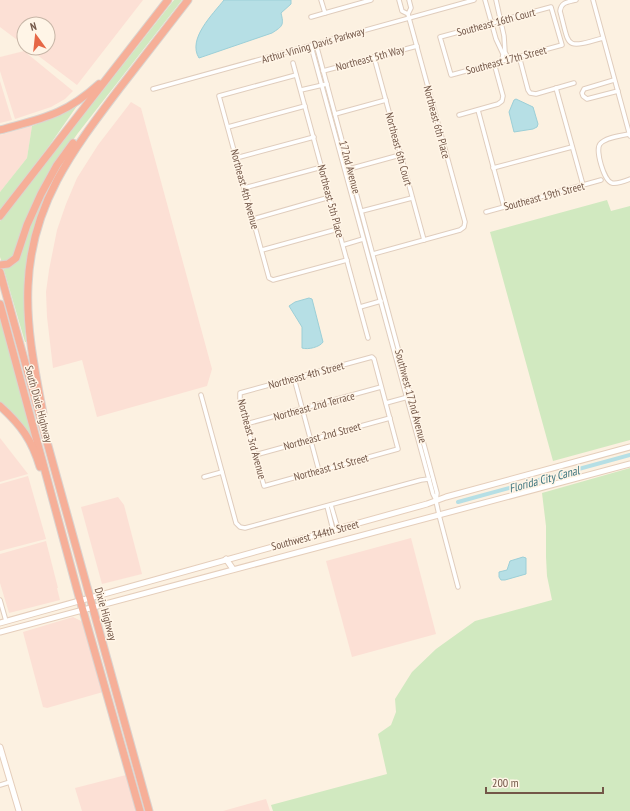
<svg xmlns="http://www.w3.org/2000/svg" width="630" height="811" font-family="'PT Sans Narrow',sans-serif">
	<rect width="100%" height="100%" fill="#fcf1e1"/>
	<g fill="#fce0d5">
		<polygon points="0,0 143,0 77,85 28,48 48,48 48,24 24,24 24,45 0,27"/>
		<polygon points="24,51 73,91 65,99 51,107 15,119 0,71 0,57"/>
		<polygon points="0,81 12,120 0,123"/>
		<polygon points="131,102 141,108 212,369 207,386 97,417 82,360 53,368 47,317 46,292 49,270 57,230 66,204 77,178 98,145"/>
		<polygon points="32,126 27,158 0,192 0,135"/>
		<polygon points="0,438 28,474 0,482"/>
		<polygon points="28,476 46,539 0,551 0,484"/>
		<polygon points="118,497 124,505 142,574 102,584 81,507"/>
		<polygon points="411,538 436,634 352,657 326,561"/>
		<polygon points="46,541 58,588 57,588 60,600 9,613 0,583 0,554"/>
		<polygon points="73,617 83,622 103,692 47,708 43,707 23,632"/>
		<polygon points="126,775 136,811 82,811 75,788"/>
		<polygon points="266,799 270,811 223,811"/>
	</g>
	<g fill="#d1e9c0">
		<polygon points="174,0 182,0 78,133 60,158 15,257 2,263 0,257 0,221"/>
		<polygon points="79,103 49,146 0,210 0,192 27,158 32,126 63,114"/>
		<path d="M56,175C26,233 21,277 26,342H25L3,267L10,266L18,260L30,226L42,197Z"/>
		<polygon points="607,200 611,211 630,206 630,440 553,461 490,232"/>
		<polygon points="0,316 35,441 32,442 0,404"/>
		<polygon points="630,468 630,811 273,811 271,805 387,774 378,734 391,725 396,712 395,699 412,672 436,649 475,621 552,600 547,576 546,557 546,526 542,493"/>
	</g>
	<g fill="#b6dfe5" stroke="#9ccfd7">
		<path d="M224,0H291V4L281,13C284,25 283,26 272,33L199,58C187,39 213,14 224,0Z"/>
		<polygon points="516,99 533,107 538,124 537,127 533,129 514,132 509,112 514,100"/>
		<path d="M309,298L312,299L323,342C320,347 308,350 302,348V327L289,306L295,302Z"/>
		<polygon points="523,557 526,558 526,574 505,580 501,580 499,577 499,572 507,570 510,561"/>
	</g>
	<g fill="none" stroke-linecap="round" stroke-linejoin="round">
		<polyline stroke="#b6dfe5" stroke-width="4" points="458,502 630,455"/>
		<g stroke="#e0cdbd" stroke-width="5.5">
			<g id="street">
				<polyline points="321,0 325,13 371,0"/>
				<polyline points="485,0 496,39 503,54 502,60"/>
				<polyline points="496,0 504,36 505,52 507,56 510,58"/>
				<path d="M576,0C568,2 561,2 560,11C570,48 564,49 603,38"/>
				<polyline points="593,0 630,136"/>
				<polygon points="551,7 562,45 451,75 440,37"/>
				<polyline points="408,14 411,8 409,0"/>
				<polyline points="311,17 325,13"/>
				<polyline points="316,44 437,493 436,501 439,515 458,587"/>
				<polyline points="311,46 433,494 436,500"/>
				<polyline points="519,56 528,90 530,93 536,94 574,83"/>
				<polyline points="374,57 424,240"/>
				<polyline points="293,63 368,338"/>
				<polyline points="323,71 417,46"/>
				<polyline points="296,75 219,96 269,278 273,280 347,260"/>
				<polyline points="614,80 584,89 582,93 583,96 587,99 618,91"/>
				<polyline points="556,88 583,185"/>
				<polyline points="153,89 474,0"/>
				<polyline points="301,90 327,84"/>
				<polyline points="478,110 504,207"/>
				<polyline points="335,114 386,100"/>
				<polyline points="459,115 498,104 502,101 503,96 494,63"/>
				<polyline points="228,127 305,106"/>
				<path d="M629,134C621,136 606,137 600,144C595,150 604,181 612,183C617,184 625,181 630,179"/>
				<polyline points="236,158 314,137"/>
				<polyline points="493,168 572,147"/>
				<polyline points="349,169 400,155"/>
				<polyline points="244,188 322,167"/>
				<polyline points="362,211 412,198"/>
				<polyline points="486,212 601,180"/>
				<polyline points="253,219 330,197"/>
				<polyline points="343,245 363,239"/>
				<polyline points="262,250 338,229"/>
				<polyline points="373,254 460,230 464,227 465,222 409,18 408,14 402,11 399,0"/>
				<polyline points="360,307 381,301"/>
				<polygon points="372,357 374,359 398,449 264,486 240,402 240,393"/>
				<polyline points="294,378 319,471"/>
				<polyline points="201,395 236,523 240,527 245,528 421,480 429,479"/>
				<polyline points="386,403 408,397"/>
				<polyline points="246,424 381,387"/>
				<polyline points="255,455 390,418"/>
				<polyline points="204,477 222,472"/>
				<polyline points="331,505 338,529"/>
				<polyline points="327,506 333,530"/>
				<polyline points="0,600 6,621"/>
				<polyline points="0,785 10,782"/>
			</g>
		</g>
		<g stroke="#e5cebb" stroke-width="7">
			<g id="secondary">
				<polyline points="226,559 233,569"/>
				<polyline points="0,623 427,504 446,497 630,447"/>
				<path d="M0,632C210,575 420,521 630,464"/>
				<polyline points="0,747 19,811"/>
			</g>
		</g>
		<g stroke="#dbd3cf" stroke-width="9">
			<g id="highway">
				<path d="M0,130C43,118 65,115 99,84"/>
				<polyline points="0,216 168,0"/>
				<polyline points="0,265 8,264 16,258 27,225 41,194 57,165 73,143"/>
				<polyline points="0,272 149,811"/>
				<polyline points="0,304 78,593 140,811"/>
				<path d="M0,406C21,425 32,440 40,467"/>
				<path d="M43,413C35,371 26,329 28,286C31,205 72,151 119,89C142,59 165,30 188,0"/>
			</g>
		</g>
		<use href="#street" stroke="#fff" stroke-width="3.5"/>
		<use href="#secondary" stroke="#fff" stroke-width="5"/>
		<use href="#highway" stroke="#f6af98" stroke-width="7"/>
	</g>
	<g text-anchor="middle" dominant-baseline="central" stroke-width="3" stroke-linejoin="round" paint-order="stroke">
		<g font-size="11" fill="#735748" stroke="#fff5e7">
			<text transform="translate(496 22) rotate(-15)">Southeast 16th Court</text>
			<text transform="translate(313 45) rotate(-16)">Arthur Vining Davis Parkway</text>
			<text transform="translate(370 58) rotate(-15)">Northeast 5th Way</text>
			<text transform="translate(506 60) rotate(-15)">Southeast 17th Street</text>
			<text transform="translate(437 122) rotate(75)">Northeast 6th Place</text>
			<text transform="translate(399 149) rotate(75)">Northeast 6th Court</text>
			<text transform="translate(350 167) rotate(75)">172nd Avenue</text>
			<text transform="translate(245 189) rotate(75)">Northeast 4th Avenue</text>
			<text transform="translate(544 196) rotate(-15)">Southeast 19th Street</text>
			<text transform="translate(331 201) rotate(75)">Northeast 5th Place</text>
			<text transform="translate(306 375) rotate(-15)">Northeast 4th Street</text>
			<text transform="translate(411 396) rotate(75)">Southwest 172nd Avenue</text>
			<text transform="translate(39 404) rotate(75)">South Dixie Highway</text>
			<text transform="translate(314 406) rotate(-15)">Northeast 2nd Terrace</text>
			<text transform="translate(322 436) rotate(-15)">Northeast 2nd Street</text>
			<text transform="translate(252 439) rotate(75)">Northeast 3rd Avenue</text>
			<text transform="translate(331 467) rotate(-15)">Northeast 1st Street</text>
			<text transform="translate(315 535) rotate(-15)">Southwest 344th Street</text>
			<text transform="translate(106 614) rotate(74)">Dixie Highway</text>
		</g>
		<g font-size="12" font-style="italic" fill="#3f767f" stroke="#fff5e7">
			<text transform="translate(544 479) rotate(-15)">Florida City Canal</text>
		</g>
	</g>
	<g transform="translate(36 36) rotate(345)"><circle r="19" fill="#fff5e7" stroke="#c7b6a7"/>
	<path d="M0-3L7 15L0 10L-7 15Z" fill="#e66746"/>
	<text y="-6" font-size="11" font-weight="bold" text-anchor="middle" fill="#735748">N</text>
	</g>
	<path d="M486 787v6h117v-6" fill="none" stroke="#735748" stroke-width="2"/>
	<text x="492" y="787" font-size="12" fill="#735748" stroke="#fff5e7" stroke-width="3" paint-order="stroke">200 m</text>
</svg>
